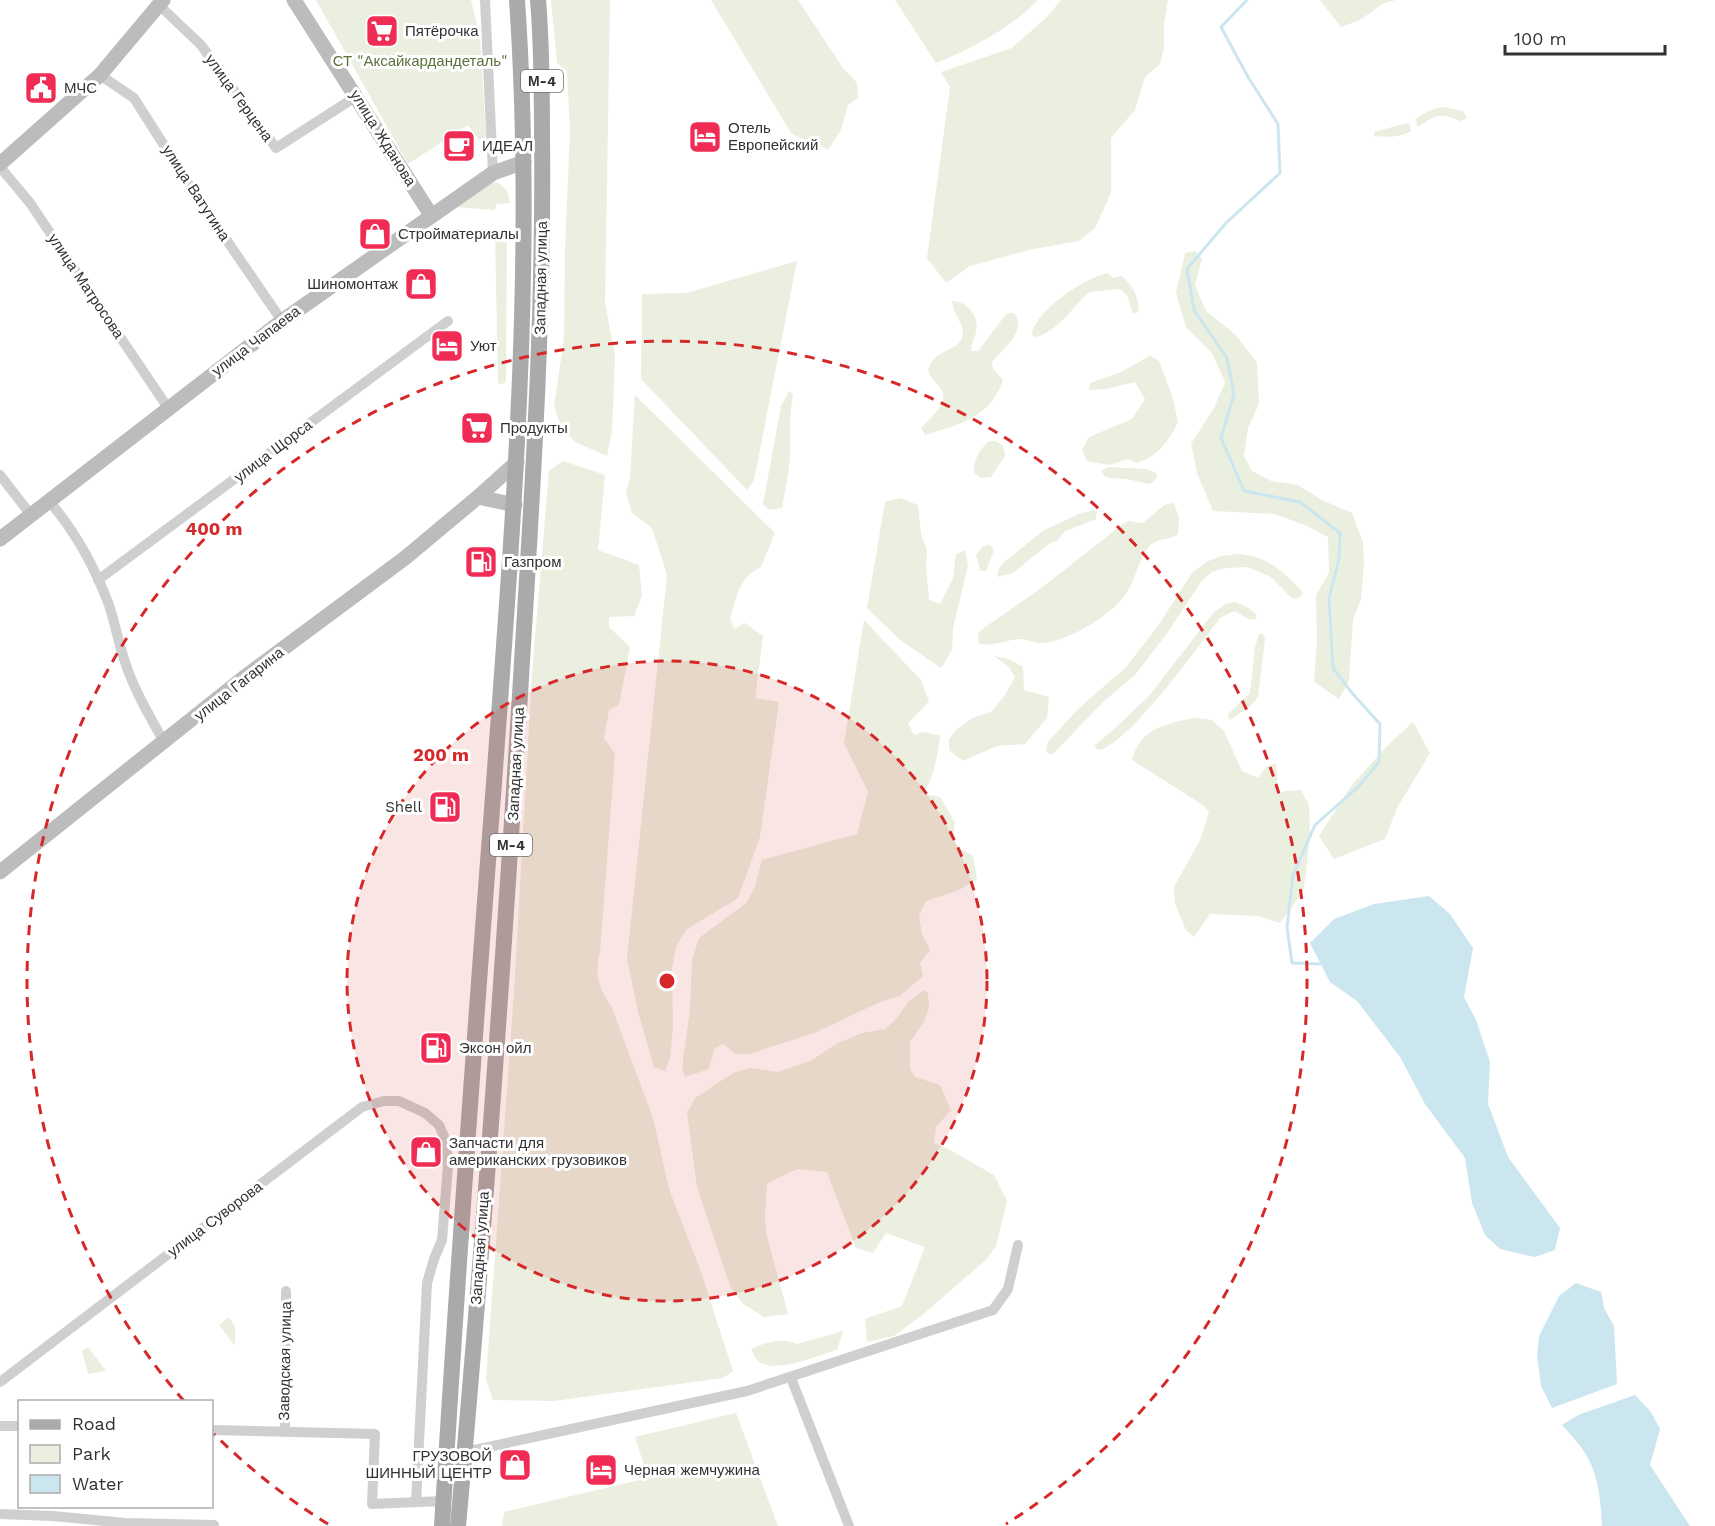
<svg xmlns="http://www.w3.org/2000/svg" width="1715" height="1526" font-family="'Work Sans',sans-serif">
	<rect width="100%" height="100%" fill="#fff"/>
	<g fill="#eaefdf">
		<polygon points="316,0 471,0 480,37 486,137 479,140 468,125 408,164"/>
		<polygon points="551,0 610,0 605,303 615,356 612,431 607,456 577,443 562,430 554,406 564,339 565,250 570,131 567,71 557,63"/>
		<path d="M711,0H798L843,68L857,83L858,98L848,105L841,130L828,150C815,142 804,142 791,133Z"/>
		<path d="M895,0H1038C1011,28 971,49 936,63Z"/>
		<polygon points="1061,0 1168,0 1164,24 1164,48 1160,64 1145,77 1135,110 1111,138 1111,193 1095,228 1079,241 1033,249 970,266 946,283 927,258 950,87 941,72 1012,48 1048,16"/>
		<polygon points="1320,0 1396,0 1384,3 1360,20 1341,27"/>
		<path d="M1443,107L1463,111L1467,118L1460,121C1440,112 1435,115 1418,127L1415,120C1424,112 1432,109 1443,107Z"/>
		<path d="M1407,123L1410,125L1411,131C1400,138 1387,137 1374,136V132Z"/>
		<path d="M495,182C506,186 508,192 510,203L496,204L495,210L454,207L482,186Z"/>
		<polygon points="495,232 507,233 506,383 498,384"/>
		<polygon points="1195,251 1202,259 1195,285 1206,311 1236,335 1257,363 1259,404 1248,428 1244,456 1252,471 1271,481 1298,485 1322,500 1352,513 1363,542 1364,564 1361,600 1353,619 1349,681 1339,699 1314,682 1317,639 1316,595 1329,573 1328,537 1307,526 1275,514 1213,511 1197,473 1191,444 1214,408 1225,382 1212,353 1186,327 1176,293 1185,253"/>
		<polygon points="797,261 754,480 747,490 641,379 642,294 687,293"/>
		<path d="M1108,273L1113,278L1121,276C1133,284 1138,297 1139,311L1133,314L1127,295L1120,289L1089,292C1073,307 1057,332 1036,337L1032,335C1034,311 1086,277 1108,273Z"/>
		<path d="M952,301C967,301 980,316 976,332C975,339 971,343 971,351H978L1007,313H1014C1028,330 1003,349 992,362L993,369L1003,380C990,418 960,424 925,435L921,428C930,418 950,403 941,389C936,381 930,379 928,369C930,365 932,360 936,357C944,350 964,347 963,332C962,322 953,313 952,301Z"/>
		<path d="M1150,356L1159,361L1172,395L1178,422C1169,441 1158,456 1137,463L1128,459L1109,465L1087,461L1082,450L1089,437L1132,419L1145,399L1135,382L1106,389L1089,390L1090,383L1121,372Z"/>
		<path d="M789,391L793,395C789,415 791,432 790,452C790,471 785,489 782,508L769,510L763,504L781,406Z"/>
		<path d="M635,395L775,533L761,567C738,578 737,597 730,619L734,629L745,623L763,636L755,698L779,702L760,837L738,898L686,930L676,947L672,968L673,1027L670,1058L665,1071L654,1067L638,1012L627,959L667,575L652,528L632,513L626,493L630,477Z"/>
		<path d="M989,441H996L1003,446L1005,456L991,477L980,478L974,472C974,459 979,450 989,441Z"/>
		<path d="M563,461L605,475L598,550L639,565L642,596L634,616L609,617V627L630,647L619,705L609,710L604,738L615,754L600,952C594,974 599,989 612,1008L653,1118L669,1189L700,1269L733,1371L723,1378L554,1401L493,1400L486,1380L514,993L532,673L549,471Z"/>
		<polygon points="1108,467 1147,469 1156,473 1157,478 1152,483 1149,484 1127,479 1109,478 1104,476 1101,471"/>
		<polygon points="900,498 918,505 921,534 927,550 926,566 929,600 940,604 953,578 956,554 965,550 968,566 953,628 952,650 941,668 900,640 867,608 885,502"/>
		<path d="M1174,503L1179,518L1178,534C1171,540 1160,538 1152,544C1142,551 1135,578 1129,589C1116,613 1071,640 1044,643C1035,644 1026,638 1017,639C1005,641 993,646 980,644L978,640V634L981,630L1040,589L1123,524L1128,521L1143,523L1164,505Z"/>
		<polygon points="1094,510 1097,512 1096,519 1065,531 1058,540 1050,543 1013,573 997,577 999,569 1003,563 1044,530 1079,514"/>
		<polygon points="990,545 994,550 986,571 980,571 976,555 983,546"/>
		<path d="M1239,554C1266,556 1282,570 1300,589L1303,593L1300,597L1296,599L1291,597L1271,577L1248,567L1225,568L1212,572L1201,582L1168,632L1135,675L1104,701L1052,755L1047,753L1046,749L1048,742L1076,711L1126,667L1158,626L1192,573L1206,562L1221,556Z"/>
		<path d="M1235,602C1244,605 1251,608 1257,616L1255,620L1249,619L1234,611L1220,618C1199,645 1128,746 1098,750L1094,746L1112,731L1149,696L1214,612L1226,604Z"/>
		<path d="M864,620L921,680L929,702L908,723L914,735L922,732L940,735C938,755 934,777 923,794L940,797L955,822L953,838L958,847L973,856L977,879L959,890L926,901L919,916L922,934L930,950L920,963L923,976L900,996L880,1002L814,1033L749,1054H736L723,1044L714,1049L709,1069L685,1077L682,1068L690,1010L692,960L699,938L746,903L754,889L762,860L857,834L868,792L844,743Z"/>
		<polygon points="1259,634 1263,634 1265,639 1258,697 1250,706 1230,720 1228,717 1229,713 1250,693 1255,647"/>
		<polygon points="994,656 1009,659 1023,667 1024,690 1049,697 1047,718 1025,744 997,746 963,761 949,750 949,739 957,729 972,718 991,712 1005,695 1015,677 1008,666"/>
		<path d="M1194,718L1212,720L1224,731L1242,771L1258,778L1266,767L1276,763L1278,795L1284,791L1301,790L1309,805L1310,835L1306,872L1303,892L1280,923L1259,916L1210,914L1194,937L1186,930L1175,904L1174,887L1200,840L1209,812L1203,805L1132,760C1140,728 1166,724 1194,718Z"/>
		<polygon points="1413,722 1430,753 1397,808 1385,839 1334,859 1319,836 1351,786 1388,745"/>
		<polygon points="924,990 928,993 929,1008 924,1022 910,1042 910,1069 915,1077 940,1085 951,1110 936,1127 934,1143 952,1151 994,1175 1007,1201 996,1246 987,1259 921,1316 894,1336 867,1342 865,1319 902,1306 925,1247 886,1233 873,1253 856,1248 827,1172 798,1169 767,1183 765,1215 766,1233 788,1314 764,1317 743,1304 730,1286 697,1187 687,1113 695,1098 733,1073 750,1068 778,1072 812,1060 836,1044 862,1033 885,1029 896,1019 909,1001"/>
		<polygon points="229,1317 235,1326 235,1346 219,1325"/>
		<path d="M843,1331L837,1350C818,1355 774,1375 758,1361C755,1358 753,1354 751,1349C767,1342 780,1337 797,1344Z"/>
		<polygon points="88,1347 106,1371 88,1374 82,1351"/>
		<polygon points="736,1413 778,1526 502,1526 504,1512 648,1478 635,1437"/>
	</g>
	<g fill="#cbe6ef">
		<polygon points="1429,896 1450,914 1473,948 1464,997 1476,1020 1490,1062 1488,1104 1508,1157 1560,1228 1555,1250 1535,1257 1516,1253 1500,1249 1485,1235 1472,1203 1465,1158 1425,1104 1400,1057 1357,1001 1330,982 1310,943 1334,919 1374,904"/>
		<polygon points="1576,1283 1601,1292 1604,1308 1614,1326 1617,1384 1552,1408 1541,1386 1537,1356 1539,1336 1559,1296"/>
		<path d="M1635,1395L1651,1412L1660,1429L1650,1465L1690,1526H1602C1601,1500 1598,1471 1583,1450C1577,1441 1569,1433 1562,1425L1578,1415Z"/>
	</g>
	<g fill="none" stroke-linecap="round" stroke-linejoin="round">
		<polyline stroke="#cbe6ef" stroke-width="3" points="1247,0 1221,27 1248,77 1278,124 1280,173 1226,223 1187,269 1194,310 1227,358 1234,394 1221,438 1244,491 1300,502 1340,533 1339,559 1329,598 1333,668 1352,693 1380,724 1379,762 1359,786 1315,825 1293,875 1287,927 1292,963 1320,964"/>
		<g stroke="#cfcfcf" stroke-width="10">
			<polyline points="485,0 493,173"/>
			<polyline points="159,5 201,45 276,148 357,96"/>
			<polyline points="100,75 134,98 193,191 282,321"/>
			<polyline points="0,167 30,203 168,408"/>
			<polyline points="0,475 31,515"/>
			<path d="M49,501C75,531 95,568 109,605C115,623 118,641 124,659C133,688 149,715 164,742"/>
			<polyline points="98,580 448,321"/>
			<polyline points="791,1378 849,1526"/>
			<polyline points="0,1382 362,1107 384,1101 399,1101 425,1113 439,1125 446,1141 448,1166 442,1240 434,1259 427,1283 416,1502"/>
			<polyline points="0,1426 20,1426"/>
			<polyline points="212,1430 375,1434 372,1504 443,1501"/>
			<polyline points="285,1432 286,1291"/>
			<polyline points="465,1452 747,1391 993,1310 1008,1289 1018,1245"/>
			<polyline points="0,1514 53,1516 125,1523 214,1525"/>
		</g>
		<g stroke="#bcbcbc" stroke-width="15">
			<polyline points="294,0 431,215"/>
			<polyline points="0,164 100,75 163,0"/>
			<polyline points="478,497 515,505"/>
			<polyline points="0,539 282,321 493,173 524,162"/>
			<polyline points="0,872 242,679 405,558 478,497 517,462"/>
		</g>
		<g stroke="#aaa" stroke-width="16">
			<path d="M442,1526C457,1278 475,1030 494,783C513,522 535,261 517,0"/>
			<path d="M458,1526C485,1228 506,928 524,629C534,466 544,302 542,138C542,92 542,46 538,0"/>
		</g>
	</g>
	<circle cx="667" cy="981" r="320" fill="#d62828" fill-opacity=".12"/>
	<g fill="none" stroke="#d62828" stroke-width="3" stroke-dasharray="10 8">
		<circle cx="667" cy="981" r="320"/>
		<path d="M328 1524A640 640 0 0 1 214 1434M184 1401A640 640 0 1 1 1006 1524"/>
	</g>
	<defs>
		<g id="supermarket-square" transform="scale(1.725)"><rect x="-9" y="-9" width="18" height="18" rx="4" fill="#f02c55" stroke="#fff"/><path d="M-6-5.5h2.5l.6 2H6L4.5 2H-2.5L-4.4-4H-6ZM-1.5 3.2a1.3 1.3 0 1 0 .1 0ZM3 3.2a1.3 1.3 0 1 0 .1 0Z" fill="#fff"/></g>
		<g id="civic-square" transform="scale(1.725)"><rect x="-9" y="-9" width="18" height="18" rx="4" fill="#f02c55" stroke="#fff"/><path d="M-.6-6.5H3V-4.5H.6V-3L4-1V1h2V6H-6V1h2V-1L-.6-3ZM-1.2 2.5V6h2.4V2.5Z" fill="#fff"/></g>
		<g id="hotel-square" transform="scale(1.725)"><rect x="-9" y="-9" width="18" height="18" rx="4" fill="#f02c55" stroke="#fff"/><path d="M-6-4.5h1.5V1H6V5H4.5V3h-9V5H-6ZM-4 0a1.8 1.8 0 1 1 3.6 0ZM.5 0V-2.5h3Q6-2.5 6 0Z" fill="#fff"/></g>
		<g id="cafe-square" transform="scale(1.725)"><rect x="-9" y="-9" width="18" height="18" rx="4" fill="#f02c55" stroke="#fff"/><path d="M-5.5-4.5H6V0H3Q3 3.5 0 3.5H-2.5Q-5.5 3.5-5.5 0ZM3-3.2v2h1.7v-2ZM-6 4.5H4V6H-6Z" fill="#fff"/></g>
		<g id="shop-square" transform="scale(1.725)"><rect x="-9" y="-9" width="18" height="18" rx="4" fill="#f02c55" stroke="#fff"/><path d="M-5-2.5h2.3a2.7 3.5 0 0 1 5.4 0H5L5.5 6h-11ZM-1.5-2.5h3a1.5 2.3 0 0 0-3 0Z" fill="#fff"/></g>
		<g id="fuel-square" transform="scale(1.725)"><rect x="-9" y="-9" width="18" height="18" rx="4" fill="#f02c55" stroke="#fff"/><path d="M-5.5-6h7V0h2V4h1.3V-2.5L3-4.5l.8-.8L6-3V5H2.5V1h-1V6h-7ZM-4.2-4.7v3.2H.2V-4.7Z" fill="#fff"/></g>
	</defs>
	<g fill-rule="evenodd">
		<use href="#supermarket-square" x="382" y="31"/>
		<use href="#civic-square" x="41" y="88"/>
		<use href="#hotel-square" x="705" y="137"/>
		<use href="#cafe-square" x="459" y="146"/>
		<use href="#shop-square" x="375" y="234"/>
		<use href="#shop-square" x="421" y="284"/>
		<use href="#hotel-square" x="447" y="346"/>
		<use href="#supermarket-square" x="477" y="428"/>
		<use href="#fuel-square" x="481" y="562"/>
		<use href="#fuel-square" x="445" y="807"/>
		<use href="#fuel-square" x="436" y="1048"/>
		<use href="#shop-square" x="426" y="1152"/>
		<use href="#shop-square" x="515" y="1465"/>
		<use href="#hotel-square" x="601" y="1470"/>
	</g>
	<g text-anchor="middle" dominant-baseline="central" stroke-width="6" stroke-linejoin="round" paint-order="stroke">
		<g fill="#fff" stroke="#707070" stroke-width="1.5">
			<rect x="521" y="70" width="42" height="22" rx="4.5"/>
			<rect x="490" y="834" width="42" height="22" rx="4.5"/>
		</g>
		<g font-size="14" font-weight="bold" fill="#323232">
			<text x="542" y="81">М-4</text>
			<text x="511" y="845">М-4</text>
		</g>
		<g font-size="15" fill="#323232" stroke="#fff" text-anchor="start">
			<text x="405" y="31">Пятёрочка</text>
			<text x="64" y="88">МЧС</text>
			<text x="728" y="128">Отель<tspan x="728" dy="17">Европейский</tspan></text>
			<text x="482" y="146">ИДЕАЛ</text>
			<text x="398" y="234">Стройматериалы</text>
			<text x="398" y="284" text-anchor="end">Шиномонтаж</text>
			<text x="470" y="346">Уют</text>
			<text x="500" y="428">Продукты</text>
			<text x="504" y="562">Газпром</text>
			<text x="422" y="807" text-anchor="end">Shell</text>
			<text x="459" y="1048">Эксон ойл</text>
			<text x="449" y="1143">Запчасти для<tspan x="449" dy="17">американских грузовиков</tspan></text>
			<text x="492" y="1456" text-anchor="end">ГРУЗОВОЙ<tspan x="492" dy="17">ШИННЫЙ ЦЕНТР</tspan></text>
			<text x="624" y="1470">Черная жемчужина</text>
		</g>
		<g font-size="15" fill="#5c713b" stroke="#fff">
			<text x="420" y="61">СТ "Аксайкардандеталь"</text>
		</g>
		<g font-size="15" fill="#323232" stroke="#fff">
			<text transform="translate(239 98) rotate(54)">улица Герцена</text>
			<text transform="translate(383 138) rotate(58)">улица Жданова</text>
			<text transform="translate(196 193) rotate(57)">улица Ватутина</text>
			<text transform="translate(541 278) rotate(-89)">Западная улица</text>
			<text transform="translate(86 286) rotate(56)">улица Матросова</text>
			<text transform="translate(256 341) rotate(-37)">улица Чапаева</text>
			<text transform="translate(273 451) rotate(-37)">улица Щорса</text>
			<text transform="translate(239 684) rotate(-38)">улица Гагарина</text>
			<text transform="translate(516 764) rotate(-87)">Западная улица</text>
			<text transform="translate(215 1219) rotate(-37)">улица Суворова</text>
			<text transform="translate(480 1248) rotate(-86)">Западная улица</text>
			<text transform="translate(285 1361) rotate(-89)">Заводская улица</text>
		</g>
	</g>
	<circle cx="667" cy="981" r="9" fill="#d62828" stroke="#fff" stroke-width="3"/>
	<g font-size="18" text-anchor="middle" font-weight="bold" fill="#d62828" stroke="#fff" stroke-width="6" stroke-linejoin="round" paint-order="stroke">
		<text x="214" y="535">400 m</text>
		<text x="441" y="761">200 m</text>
	</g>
	<rect x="18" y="1400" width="195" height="108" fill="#ffffff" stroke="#adadad" stroke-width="1.5"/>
	<rect x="30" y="1420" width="30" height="9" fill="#aaaaaa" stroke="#adadad" stroke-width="1.5"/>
	<text x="72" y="1430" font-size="18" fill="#323232">Road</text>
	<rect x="30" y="1445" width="30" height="18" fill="#eaefdf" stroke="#adadad" stroke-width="1.5"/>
	<text x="72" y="1460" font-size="18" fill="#323232">Park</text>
	<rect x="30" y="1475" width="30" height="18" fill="#cbe6ef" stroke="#adadad" stroke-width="1.5"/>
	<text x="72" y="1490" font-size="18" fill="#323232">Water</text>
	<path d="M1505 45v9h160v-9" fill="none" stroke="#323232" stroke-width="3"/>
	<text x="1514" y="45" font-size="18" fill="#323232" stroke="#ffffff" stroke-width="4.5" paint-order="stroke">100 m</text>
</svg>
